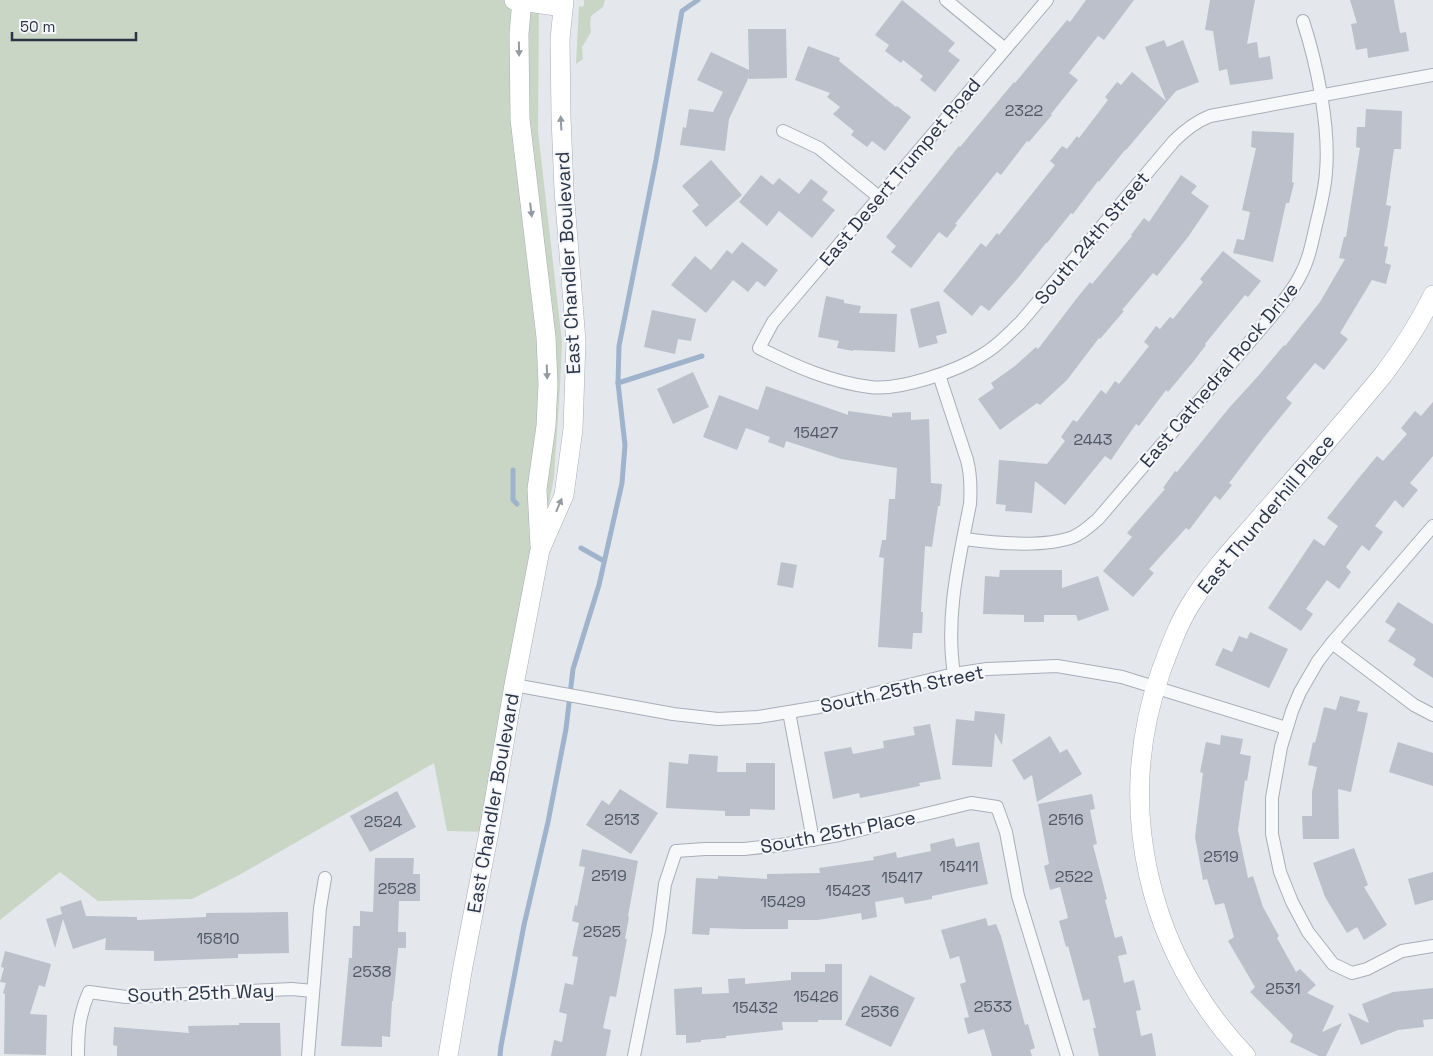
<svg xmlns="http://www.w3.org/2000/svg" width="1433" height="1056" font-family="'Space Grotesk',sans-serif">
	<rect width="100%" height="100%" fill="#e4e7ec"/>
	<g fill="#c9d6c5">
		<polygon points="0,0 515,0 539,4 538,131 562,342 560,387 554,477 514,685 489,832 447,831 434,763 241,874 192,899 98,901 60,872 0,920"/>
		<polygon points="584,0 605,0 603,7 591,16 590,24 591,32 582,47 583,59 576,64 579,6 582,7 584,5"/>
	</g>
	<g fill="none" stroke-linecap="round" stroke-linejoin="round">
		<g stroke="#9fb4cc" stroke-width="5">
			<polyline points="618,383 702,356"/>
			<polyline points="513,470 513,500 517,504"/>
			<polyline points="581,548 604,561"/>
			<polyline points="500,1056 501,1046 524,925 548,822 566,729 573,669 599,585 622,483 625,445 618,383 619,346 656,160 682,11 698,0"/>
		</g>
	</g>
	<g fill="#bbc0ca">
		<polygon points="902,0 955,43 948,51 960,60 935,92 920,80 923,76 903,60 901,63 885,51 889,45 875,35"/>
		<polygon points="1086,0 1134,0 1104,40 1098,36 1069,73 1078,80 1051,114 1052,115 1029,142 1027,141 1001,175 997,172 955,224 957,225 947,238 939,232 911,268 891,252 896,246 886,237 959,146 960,147 1014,82 1015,83 1067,20 1070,22"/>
		<polygon points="1210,0 1255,0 1247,44 1257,42 1259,58 1270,56 1273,79 1230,85 1227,69 1219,71 1213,31 1205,30"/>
		<polygon points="1350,0 1394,0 1400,33 1406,32 1409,51 1368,58 1367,48 1356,50 1351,24 1357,23"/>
		<polygon points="748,29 786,29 787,78 749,79 749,77 729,119 725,151 680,145 683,127 686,128 689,109 713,112 723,92 697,80 711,52 749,70"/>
		<polygon points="1164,40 1167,47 1183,40 1199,82 1176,91 1126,150 1125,150 1099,182 1098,181 1073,214 1071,213 1047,243 1046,243 1018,278 989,311 981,305 972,316 943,291 981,243 986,247 997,233 999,235 1055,165 1050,161 1062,146 1067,149 1077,136 1079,138 1108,100 1105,97 1117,82 1121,85 1132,72 1166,101 1145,47"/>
		<polygon points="808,46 840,58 839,61 896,107 897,106 911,117 885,151 872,141 867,147 851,135 854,131 833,114 840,107 827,97 830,93 795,80"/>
		<polygon points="1366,109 1402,111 1401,149 1394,149 1386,205 1391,206 1384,246 1388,247 1385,263 1391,265 1386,284 1372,280 1340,333 1348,339 1324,370 1315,363 1286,398 1292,403 1265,436 1229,483 1232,485 1220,500 1215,496 1189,530 1186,528 1149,569 1154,573 1133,597 1103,571 1132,537 1127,533 1165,489 1163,488 1175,471 1177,472 1229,408 1259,375 1284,345 1285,346 1320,302 1345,259 1339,258 1344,237 1346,237 1360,148 1356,147 1357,127 1365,127"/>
		<polygon points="1252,131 1294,133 1292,182 1294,183 1289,203 1286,203 1273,262 1233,253 1237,239 1244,240 1250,212 1242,210 1256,148 1251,147"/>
		<polygon points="711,160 742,195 706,227 692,211 699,205 682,186"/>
		<polygon points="761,175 773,185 779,178 799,194 811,179 828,192 822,200 835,210 812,238 779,211 767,226 739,202"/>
		<polygon points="1181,175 1197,186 1191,193 1209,206 1188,237 1157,276 1153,273 1122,310 1124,311 1100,339 1099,338 1067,380 1040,405 1037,403 1000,430 978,399 994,388 991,383 1015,366 1036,347 1038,349 1077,298 1090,282 1092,284 1132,236 1131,235 1144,218 1149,222"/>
		<polygon points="742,242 778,270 765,287 757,281 748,292 733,280 706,313 671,285 695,256 711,270 727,250 732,254"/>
		<polygon points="1223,251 1261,281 1248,297 1245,295 1205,344 1206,345 1193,362 1168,392 1166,390 1139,426 1136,424 1111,460 1105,456 1065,505 1035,481 1032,513 1005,511 1006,505 996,504 999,460 1047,464 1065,441 1061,437 1073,420 1077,422 1101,390 1106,394 1115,381 1119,384 1149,346 1144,342 1156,326 1160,329 1170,317 1173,319 1203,282 1200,279"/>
		<polygon points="826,296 844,300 844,303 861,306 859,313 897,314 895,352 853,350 853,351 837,348 839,341 818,337"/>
		<polygon points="939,301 947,333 936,336 938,343 919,348 910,309"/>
		<polygon points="652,310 696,319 691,341 678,339 675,354 644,347"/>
		<polygon points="693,372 709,407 673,424 657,389"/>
		<polygon points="766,386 848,415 848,411 892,417 892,413 911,412 911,420 929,419 931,483 942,484 940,506 938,506 932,547 925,546 921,612 923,612 922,633 913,633 912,649 878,647 884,558 879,557 882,540 886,540 889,499 895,499 897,468 841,459 786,441 784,448 768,442 770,437 746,428 737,450 703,437 719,395 758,410"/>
		<polygon points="1433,402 1433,456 1410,483 1418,490 1403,508 1395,500 1375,526 1383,532 1369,551 1362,545 1346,567 1351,572 1339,589 1327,580 1306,609 1313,614 1301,631 1268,608 1314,539 1324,546 1338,526 1327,518 1358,479 1377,456 1383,461 1407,434 1401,428 1415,411 1421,416"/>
		<polygon points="781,562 797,565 793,588 777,585"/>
		<polygon points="1000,570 1062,570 1062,588 1098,576 1109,610 1078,621 1076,615 1044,615 1044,622 1024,622 1024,615 983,614 985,576 999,577"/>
		<polygon points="1398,602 1433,624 1433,678 1413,665 1416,659 1388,641 1396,629 1385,622"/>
		<polygon points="1250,632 1288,649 1269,688 1215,665 1223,648 1232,652 1239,636 1247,639"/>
		<polygon points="1340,696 1360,701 1357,711 1368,713 1351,792 1338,789 1339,839 1303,839 1302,816 1312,816 1312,792 1317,767 1308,765 1313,742 1315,743 1324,707 1336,710"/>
		<polygon points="975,711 1005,714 1002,745 995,733 992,767 952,765 956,719 974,721"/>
		<polygon points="930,724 941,779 919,783 920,786 860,798 859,793 833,799 824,752 851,747 853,754 884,748 883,741 915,735 913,727"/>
		<polygon points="1221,735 1243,739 1240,754 1251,756 1247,781 1245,780 1238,830 1248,878 1253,876 1263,907 1279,936 1277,938 1296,972 1300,969 1316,985 1307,993 1334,1006 1322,1032 1342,1023 1326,1056 1319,1056 1290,1042 1293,1035 1250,992 1255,987 1228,941 1234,937 1224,903 1215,905 1207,879 1203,880 1195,837 1203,773 1200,772 1206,742 1220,745"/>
		<polygon points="1050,736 1060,753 1067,749 1082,774 1037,802 1032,775 1024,780 1012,760"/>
		<polygon points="1398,742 1433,753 1433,786 1389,772"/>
		<polygon points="689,754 718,756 717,772 746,772 746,763 775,763 775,810 750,809 750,816 725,816 725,811 666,808 669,762 688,764"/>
		<polygon points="620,789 658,813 631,854 586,825 602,800 609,805"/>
		<polygon points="397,791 416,827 370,852 350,816"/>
		<polygon points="1092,794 1095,809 1090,810 1097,844 1093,845 1107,899 1105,900 1115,938 1122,936 1127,954 1118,956 1124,983 1134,980 1141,1010 1136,1011 1141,1036 1152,1033 1156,1056 1099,1056 1093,1028 1096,1028 1089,999 1083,1001 1068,946 1066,947 1059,921 1068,918 1060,887 1050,890 1044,866 1049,864 1038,804"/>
		<polygon points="954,838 956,847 979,842 988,884 932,896 932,899 905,904 903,897 875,902 877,917 862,920 861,913 818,920 788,920 788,929 743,929 710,928 709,935 692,934 696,878 718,879 718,876 767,879 767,874 820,873 819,868 874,860 873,857 896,852 897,858 931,851 930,844"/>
		<polygon points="1354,848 1368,885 1364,887 1387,925 1364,940 1357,927 1347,933 1325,897 1313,863"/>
		<polygon points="582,849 638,861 628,916 629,917 625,939 627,939 616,997 610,996 603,1028 611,1030 606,1056 551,1056 554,1040 562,1042 567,1014 559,1012 565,983 573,985 578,957 572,956 579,923 572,921 575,905 577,906 585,867 579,866"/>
		<polygon points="375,858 414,858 413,874 420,874 420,901 399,901 398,932 406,932 406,948 398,948 398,950 393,1001 392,1001 390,1037 382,1036 382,1047 341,1046 349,958 352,958 353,926 360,926 360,911 373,912"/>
		<polygon points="1433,872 1433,900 1415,905 1408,879"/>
		<polygon points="81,900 86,916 137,917 137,920 206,917 206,913 288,912 289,953 238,954 238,958 154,961 154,951 105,950 106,938 73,949 63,919 55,948 46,919 62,914 60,907"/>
		<polygon points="986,918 988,926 996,924 1001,936 1025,1025 1028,1024 1035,1048 1030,1050 1032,1056 992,1056 984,1029 968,1034 964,1018 969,1017 960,984 966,982 959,956 950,959 941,930"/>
		<polygon points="5,951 51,964 45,987 39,985 30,1014 47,1015 46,1055 4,1054 5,994 3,993 6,983 0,982 4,968 1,967"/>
		<polygon points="825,964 842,964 842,1020 818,1020 818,1022 782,1022 783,1030 726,1036 726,1038 701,1040 701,1042 686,1043 686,1035 676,1035 674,989 702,987 702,994 729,993 728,979 745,978 745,984 791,980 791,972 825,972"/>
		<polygon points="870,975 915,998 891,1047 845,1025"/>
		<polygon points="1433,988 1433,1019 1423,1020 1424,1027 1398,1030 1361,1045 1348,1013 1369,1023 1362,1004 1393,992"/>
		<polygon points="239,1023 280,1023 281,1056 117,1056 117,1046 113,1045 114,1027 189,1033 188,1026 239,1025"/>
	</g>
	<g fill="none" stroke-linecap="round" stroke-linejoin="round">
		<g stroke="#a9aeb7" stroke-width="14">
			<g id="street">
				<polyline points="946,0 1005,49"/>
				<path d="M1047,0L773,322L759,348C795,366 830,382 870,387C899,391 957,371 982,355C997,347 1008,334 1020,323L1174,141C1185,130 1195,122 1210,116L1433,75"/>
				<polyline points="783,131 819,148 880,198"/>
				<path d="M939,375L967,460C971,475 971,488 970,504C959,560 945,616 954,674"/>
				<polyline points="1433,526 1332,643 1318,661 1300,692 1292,711 1281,747 1272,798 1272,834 1280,872 1292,902 1308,932 1333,964 1352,973 1367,969 1402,951 1433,946"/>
				<path d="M964,539C994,543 1044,548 1073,537C1083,533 1090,526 1098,519L1264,325C1277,309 1291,294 1300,276C1309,260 1312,242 1316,225C1320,208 1325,190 1326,172C1330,127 1317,64 1303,21"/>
				<polyline points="1332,643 1414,705 1433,715"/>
				<polyline points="514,685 673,714 718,719 758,717 819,707 954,674 987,669 1057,666 1122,677 1286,728"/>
				<polyline points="789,712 813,840"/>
				<path d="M78,1056C78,1031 79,1015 89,992L126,997L292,989L313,991"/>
				<polyline points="308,1056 320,908 325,878"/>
				<polyline points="634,1056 659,931 665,884 676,851 705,849 744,849 781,845 839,835 971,803 997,807 1006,832 1018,896 1067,1056"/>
			</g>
		</g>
		<g stroke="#a9aeb7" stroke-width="20">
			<g id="secondary">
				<polyline points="514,0 563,7"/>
				<polyline points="522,0 519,34 520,119 546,337 548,384 546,426 537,489 540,546"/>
				<polyline points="448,1056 463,966 489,832 514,685 540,550 564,495 573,429 576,341 564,190 561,117 560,39 564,0"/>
				<path d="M1246,1056C1148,953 1113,806 1161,671C1170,647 1179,621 1194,599C1214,568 1240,541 1264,513C1304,468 1344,422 1383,375C1402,350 1419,324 1433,295"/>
			</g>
		</g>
		<use href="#street" stroke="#f7f8fa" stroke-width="12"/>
		<use href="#secondary" stroke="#fff" stroke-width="19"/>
	</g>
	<defs><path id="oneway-solid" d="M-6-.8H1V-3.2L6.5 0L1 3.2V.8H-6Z" transform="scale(1.25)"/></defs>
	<g fill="#959aa2">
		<use href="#oneway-solid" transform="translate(519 49) rotate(89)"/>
		<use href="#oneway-solid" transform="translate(561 123) rotate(-93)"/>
		<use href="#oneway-solid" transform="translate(531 210) rotate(83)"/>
		<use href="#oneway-solid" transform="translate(547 372) rotate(88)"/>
		<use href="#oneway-solid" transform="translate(559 505) rotate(-67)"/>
	</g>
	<g text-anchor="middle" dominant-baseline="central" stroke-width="4" stroke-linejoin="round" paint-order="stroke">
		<g font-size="16" fill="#4f5766">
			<text x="1024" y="110">2322</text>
			<text x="816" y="432">15427</text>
			<text x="1093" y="439">2443</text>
			<text x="622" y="819">2513</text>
			<text x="1066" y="819">2516</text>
			<text x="383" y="821">2524</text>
			<text x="1221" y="856">2519</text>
			<text x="959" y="866">15411</text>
			<text x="609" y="875">2519</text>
			<text x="1074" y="876">2522</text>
			<text x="902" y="877">15417</text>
			<text x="397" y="888">2528</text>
			<text x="848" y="890">15423</text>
			<text x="783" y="901">15429</text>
			<text x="602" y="931">2525</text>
			<text x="218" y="938">15810</text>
			<text x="372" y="971">2538</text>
			<text x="1283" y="988">2531</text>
			<text x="816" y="996">15426</text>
			<text x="993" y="1006">2533</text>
			<text x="755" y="1007">15432</text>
			<text x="880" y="1011">2536</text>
		</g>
		<g font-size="19" fill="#2b3445" stroke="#f4f6f9">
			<text transform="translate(900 172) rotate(-50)">East Desert Trumpet Road</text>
			<text transform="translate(1092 238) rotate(-50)">South 24th Street</text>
			<text transform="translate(568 263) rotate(-93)">East Chandler Boulevard</text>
			<text transform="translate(1219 375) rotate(-50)">East Cathedral Rock Drive</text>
			<text transform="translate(1266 514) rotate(-50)">East Thunderhill Place</text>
			<text transform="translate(902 689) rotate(-12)">South 25th Street</text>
			<text transform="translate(493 803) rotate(-80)">East Chandler Boulevard</text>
			<text transform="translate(838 832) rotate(-11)">South 25th Place</text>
			<text transform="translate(201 993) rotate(-2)">South 25th Way</text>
		</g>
	</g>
	<path d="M12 32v8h124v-8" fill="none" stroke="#2b3445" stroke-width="2.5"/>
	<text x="20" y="32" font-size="15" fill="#2b3445" stroke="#f4f6f9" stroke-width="4" paint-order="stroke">50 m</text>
</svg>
